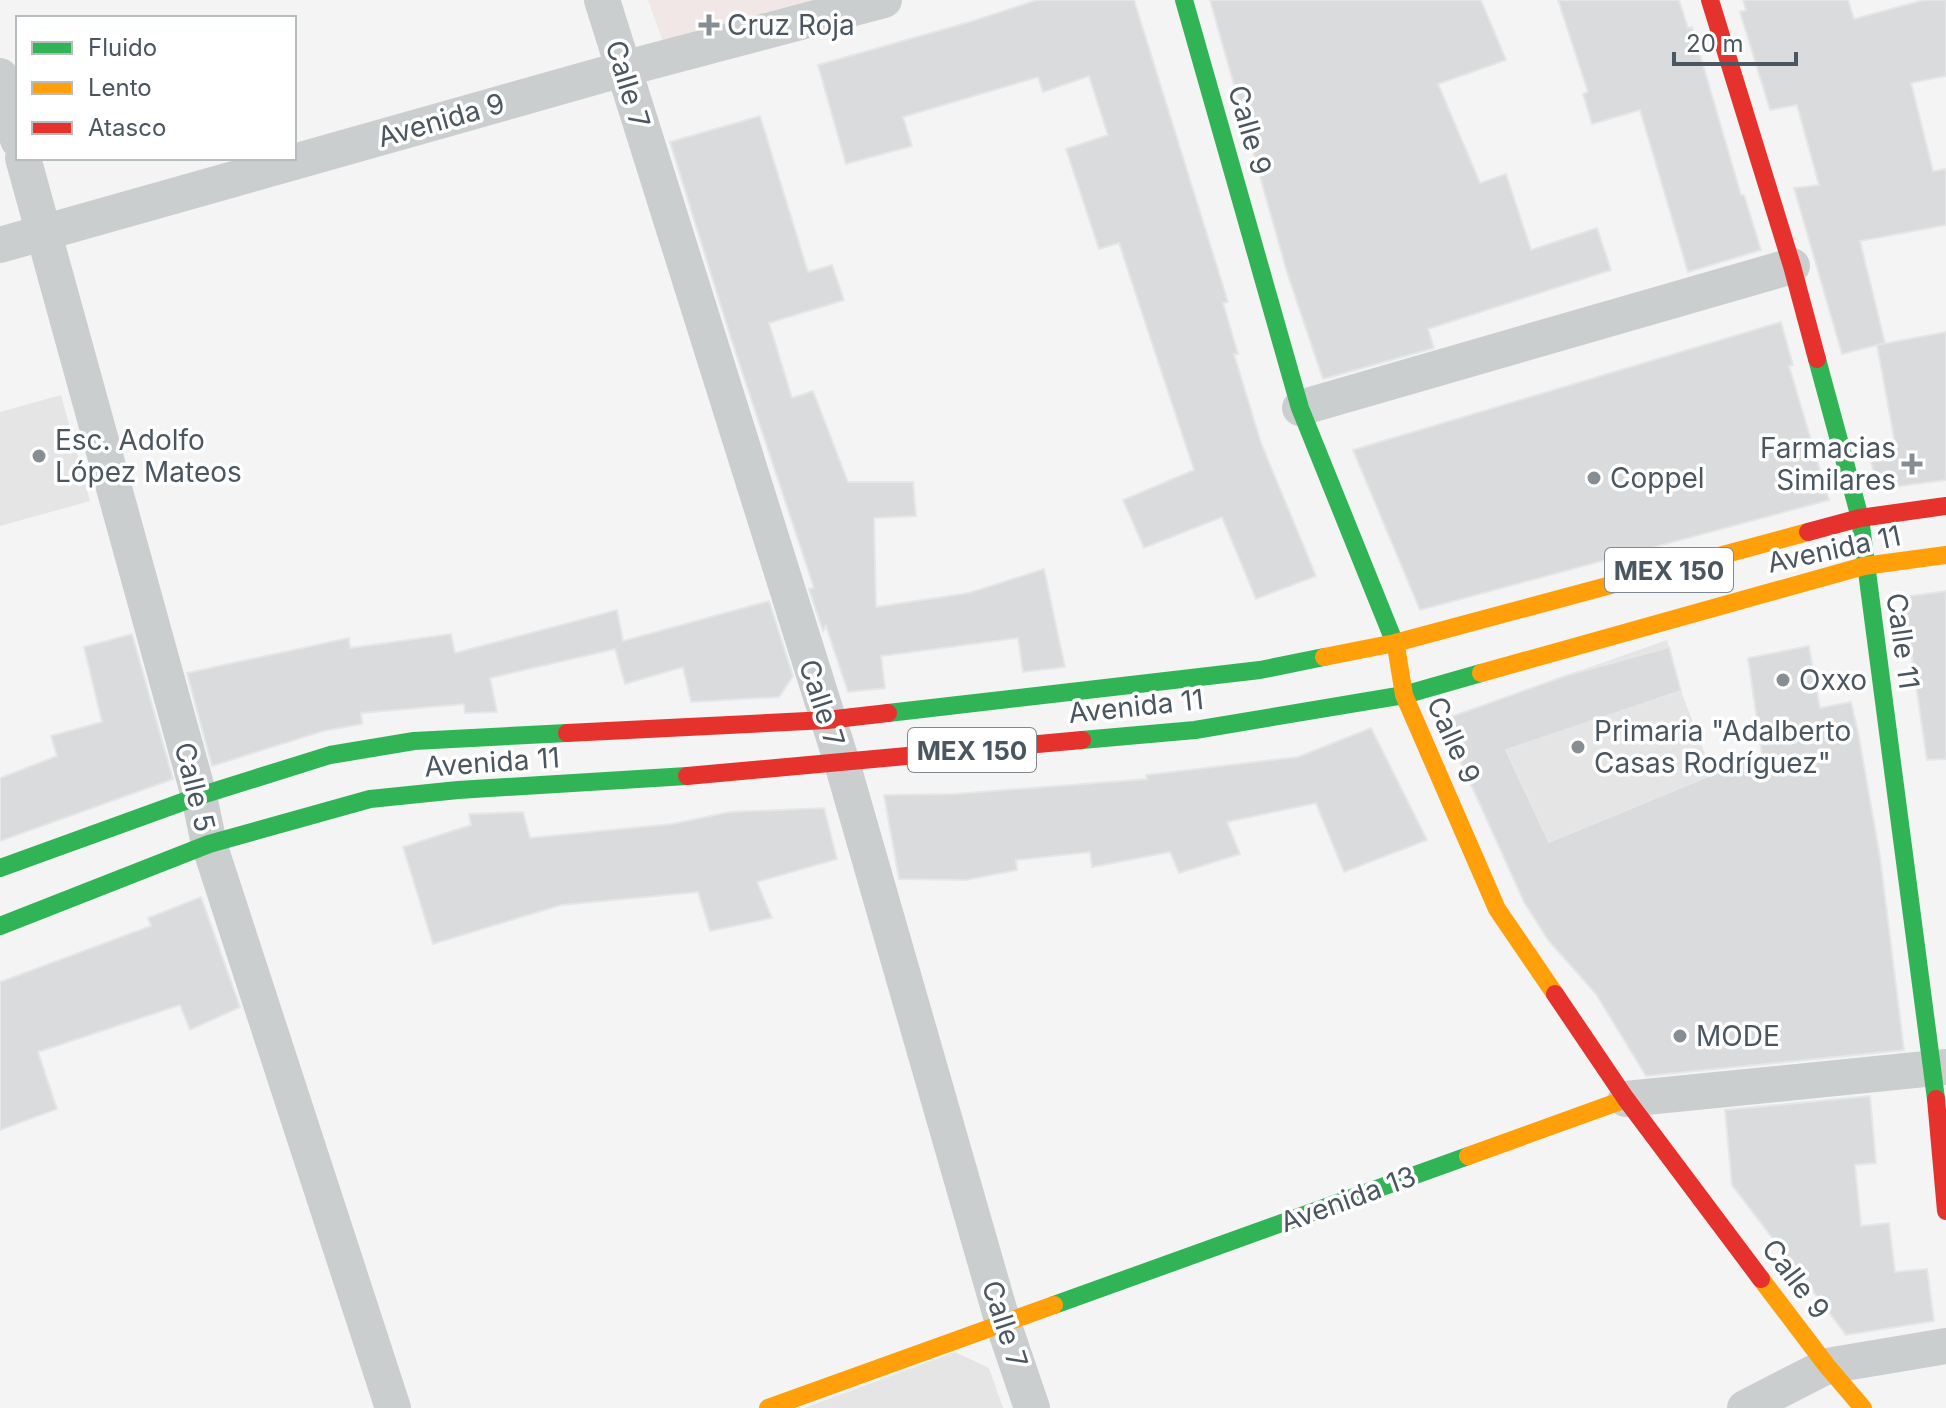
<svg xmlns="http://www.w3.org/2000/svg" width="1946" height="1408" font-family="Inter,sans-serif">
	<rect width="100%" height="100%" fill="#f4f4f4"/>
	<g fill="#e6e5e6">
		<polygon points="61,395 90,501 0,526 0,412"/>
		<polygon points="1667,640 1681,691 1713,775 1726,819 1524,902 1440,720"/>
		<polygon points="955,1352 989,1368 1003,1408 804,1408"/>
	</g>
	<polygon fill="#f1e7e7" points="648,0 855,0 666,50"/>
	<g fill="#dadbdc" stroke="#e5e6e7" stroke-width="2">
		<polygon points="1037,0 1134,0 1228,302 1223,303 1238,354 1234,354 1261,443 1316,576 1256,599 1222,517 1144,548 1123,500 1194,470 1119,243 1099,249 1066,149 1108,135 1089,76 1043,92 1038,77 903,117 912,146 846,164 818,65 973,21"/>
		<polygon points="1210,0 1481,0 1506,60 1438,84 1480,183 1506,174 1531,250 1597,228 1611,270 1428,329 1434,348 1323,379 1287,272"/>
		<polygon points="1558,0 1679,0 1688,28 1692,27 1741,195 1744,195 1761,250 1688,272 1640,110 1592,124 1583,94 1588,92"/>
		<polygon points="1743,0 1848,0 1854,19 1924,0 1946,0 1946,76 1911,83 1933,171 1946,169 1946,225 1860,241 1885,343 1842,354 1794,188 1819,185 1797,105 1770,110 1740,12 1746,10"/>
		<polygon points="760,116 808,272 832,265 844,300 769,323 792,398 813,391 848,482 913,482 916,516 874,518 876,607 969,593 1044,569 1065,667 1023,672 1018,638 881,656 885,688 848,692 826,626 823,631 809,589 814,588 730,335 670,142"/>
		<polygon points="1781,322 1793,365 1789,366 1829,500 1420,610 1353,450"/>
		<polygon points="1946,332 1946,480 1878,489 1868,450 1895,443 1877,345"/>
		<polygon points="1946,591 1946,759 1927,760 1903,597"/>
		<polygon points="769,601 793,676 779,697 691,702 683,667 625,684 615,649 490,678 497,712 465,713 464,704 361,713 362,724 323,731 212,766 187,673 349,638 350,648 451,634 455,653 617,610 623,641"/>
		<polygon points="132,634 173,779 0,841 0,778 57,756 51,736 102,722 84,647"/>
		<polygon points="1809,646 1820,708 1851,702 1858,732 1880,857 1904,1050 1646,1076 1596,994 1548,940 1524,902 1442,720 1568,675 1669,647 1681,691 1506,750 1549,842 1762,754 1748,658"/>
		<polygon points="1371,728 1427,840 1344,872 1316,803 1227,822 1240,854 1179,873 1170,852 1092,867 1090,852 1016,860 1017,870 966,880 899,879 884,795 955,794 1147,779 1146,775 1298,757"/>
		<polygon points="824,808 837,859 757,882 772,918 710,931 698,892 561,905 433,944 403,847 471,825 469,814 523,812 530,838 672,824 730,812"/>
		<polygon points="201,897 240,1007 190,1030 180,1005 38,1052 57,1109 0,1130 0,982 151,926 148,918"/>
		<polygon points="1870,1096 1876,1163 1855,1165 1861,1226 1889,1223 1895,1272 1927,1269 1934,1321 1846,1335 1732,1185 1725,1110"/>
	</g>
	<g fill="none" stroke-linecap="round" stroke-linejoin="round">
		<g stroke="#cbcecf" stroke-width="36">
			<polyline points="602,0 842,763 1003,1323 1032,1408"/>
			<polyline points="0,76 18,140"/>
			<polyline points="23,158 199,796 209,844 393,1408"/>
			<polyline points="0,245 623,69 884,0"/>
			<polyline points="1300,408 1792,266"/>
			<polyline points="1626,1099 1946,1067"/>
			<polyline points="1745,1408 1827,1366 1946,1346"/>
		</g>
		<g stroke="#30b455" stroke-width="18">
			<polyline points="1184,0 1300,408 1396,646"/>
			<polyline points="1817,359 1860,518 1936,1099"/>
			<polyline points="888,713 1260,670 1324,657"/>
			<polyline points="1082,740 1195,730 1404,695 1481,673"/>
			<polyline points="0,868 199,796 330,755 414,741 567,733"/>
			<polyline points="0,926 209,844 370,799 458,790 687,776"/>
			<polyline points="1054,1305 1468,1156"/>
		</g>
		<g stroke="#ff9f0a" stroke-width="18">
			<polyline points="1396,646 1404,695 1497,909 1555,994"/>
			<polyline points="1324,657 1395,643 1808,532"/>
			<polyline points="1481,673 1864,566 1946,555"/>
			<polyline points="1468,1156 1626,1099"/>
			<polyline points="1761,1279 1827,1366 1863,1408"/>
			<polyline points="768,1408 1054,1305"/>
		</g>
		<g stroke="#e5322d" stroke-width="18">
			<polyline points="1710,0 1792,266 1817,359"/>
			<polyline points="1808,532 1860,518 1946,506"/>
			<polyline points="567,733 827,720 888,713"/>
			<polyline points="687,776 1082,740"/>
			<polyline points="1555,994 1626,1099 1761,1279"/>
			<polyline points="1936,1099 1946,1211"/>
		</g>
	</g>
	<g fill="#868e94" stroke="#fff" stroke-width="3">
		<path d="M705 13h8v8h8v8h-8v8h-8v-8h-8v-8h8z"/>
		<circle cx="39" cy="456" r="8"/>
		<path d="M1908 452h8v8h8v8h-8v8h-8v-8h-8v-8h8z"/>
		<circle cx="1594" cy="478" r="8"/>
		<circle cx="1783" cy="680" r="8"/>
		<circle cx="1578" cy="747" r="8"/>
		<circle cx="1680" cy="1036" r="8"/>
	</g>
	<g text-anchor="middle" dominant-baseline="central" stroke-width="7" stroke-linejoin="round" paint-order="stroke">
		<g fill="#fff" stroke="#818990" stroke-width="2">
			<rect x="1605" y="548" width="128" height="44" rx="6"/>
			<rect x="908" y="728" width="128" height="44" rx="6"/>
		</g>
		<g font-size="26" font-weight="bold" fill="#4b5760">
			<text x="1669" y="570">MEX 150</text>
			<text x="972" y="750">MEX 150</text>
		</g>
		<g font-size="28" fill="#4b5760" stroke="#fff" text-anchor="start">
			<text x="727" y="25">Cruz Roja</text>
			<text x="55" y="440">Esc. Adolfo<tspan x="55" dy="32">López Mateos</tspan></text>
			<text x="1896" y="448" text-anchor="end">Farmacias<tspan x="1896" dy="32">Similares</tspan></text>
			<text x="1610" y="478">Coppel</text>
			<text x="1799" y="680">Oxxo</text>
			<text x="1594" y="731">Primaria "Adalberto<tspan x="1594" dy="32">Casas Rodríguez"</tspan></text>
			<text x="1696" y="1036">MODE</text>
		</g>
		<g font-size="28" fill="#4b5760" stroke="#fff">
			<text transform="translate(628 84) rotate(73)">Calle 7</text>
			<text transform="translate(441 120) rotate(-16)">Avenida 9</text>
			<text transform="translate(1250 130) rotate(74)">Calle 9</text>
			<text transform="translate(1834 549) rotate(-12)">Avenida 11</text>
			<text transform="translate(1903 641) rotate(82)">Calle 11</text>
			<text transform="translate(822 703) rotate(72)">Calle 7</text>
			<text transform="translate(1136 706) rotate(-6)">Avenida 11</text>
			<text transform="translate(1454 740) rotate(66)">Calle 9</text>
			<text transform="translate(492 762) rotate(-4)">Avenida 11</text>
			<text transform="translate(195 787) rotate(76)">Calle 5</text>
			<text transform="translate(1348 1199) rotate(-20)">Avenida 13</text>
			<text transform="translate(1796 1279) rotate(53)">Calle 9</text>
			<text transform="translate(1005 1324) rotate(72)">Calle 7</text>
		</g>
	</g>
	<rect x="16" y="16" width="280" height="144" fill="#ffffff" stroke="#b7bcbf" stroke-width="2"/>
	<rect x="32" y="42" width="40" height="12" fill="#30b455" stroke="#b7bcbf" stroke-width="2"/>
	<text x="88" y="56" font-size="24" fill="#4b5760">Fluido</text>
	<rect x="32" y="82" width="40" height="12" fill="#ff9f0a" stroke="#b7bcbf" stroke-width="2"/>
	<text x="88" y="96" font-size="24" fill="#4b5760">Lento</text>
	<rect x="32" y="122" width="40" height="12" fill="#e5322d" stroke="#b7bcbf" stroke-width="2"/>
	<text x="88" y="136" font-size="24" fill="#4b5760">Atasco</text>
	<path d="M1674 52v12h122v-12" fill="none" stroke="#4b5760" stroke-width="4"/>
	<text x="1686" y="52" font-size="24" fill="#4b5760" stroke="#ffffff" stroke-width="6" paint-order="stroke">20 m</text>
</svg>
